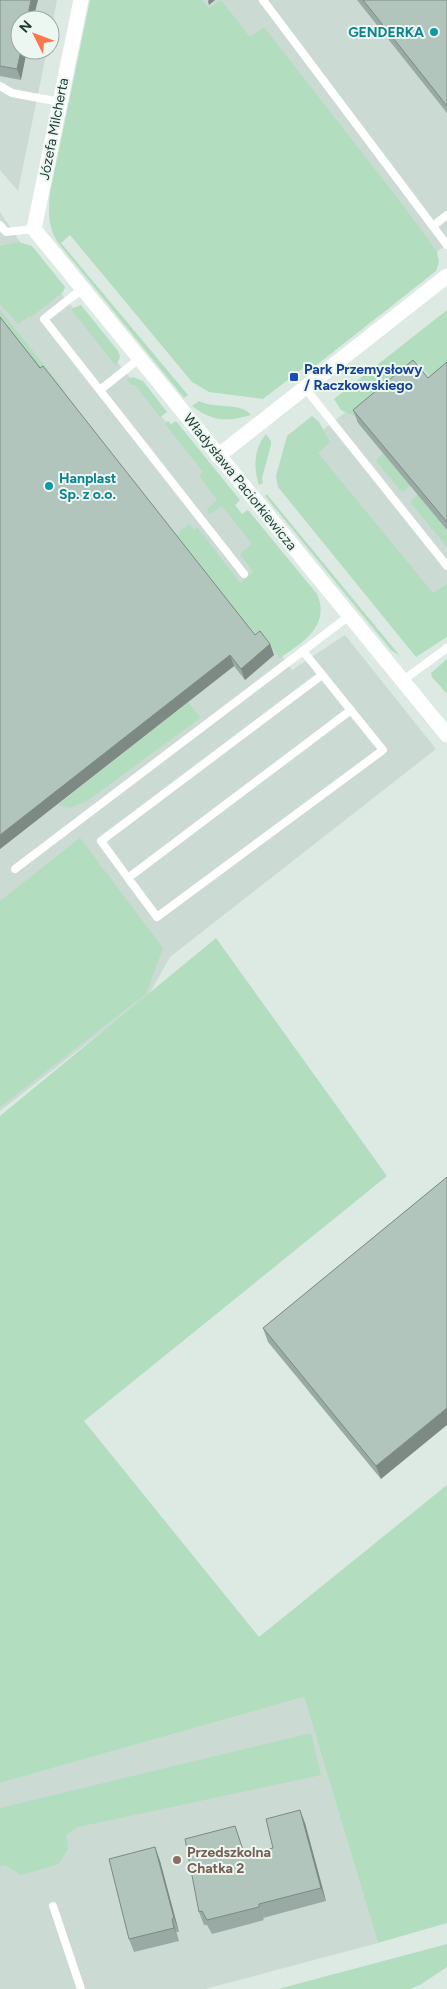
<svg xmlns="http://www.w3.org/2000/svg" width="447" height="1989" font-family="Figtree,sans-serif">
	<rect width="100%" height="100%" fill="#ddeae4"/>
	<g fill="#cbdad3">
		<polygon points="0,0 57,0 50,35 50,20 20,20 20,50 47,50 18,191 0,170"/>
		<polygon points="103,0 447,0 447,244 259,392"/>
		<polygon points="0,212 24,248 318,608 280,653 292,670 345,635 436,749 170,957 148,996 0,1111"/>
		<polygon points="447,332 447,630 310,463 314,437"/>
		<polygon points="304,1697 378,1943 205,1989 0,1989 0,1783"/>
	</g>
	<g fill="#b3ddbf">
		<path d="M90,0H202L209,8L221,0L250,37L264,27L402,204L437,252L439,262L436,271L314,367L310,363L263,399L209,392L192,382L70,235L61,243L188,395L184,398L59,244C48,229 48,212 50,193Z"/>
		<polygon points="18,242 32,246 65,287 63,292 31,317 30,316 18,324 0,304 0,246"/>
		<polygon points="81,305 118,351 120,357 116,366 71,309"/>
		<polygon points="0,310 65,391 66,398 0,322"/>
		<polygon points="447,310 447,368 431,377 419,362 354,416 341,410 334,399"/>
		<polygon points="133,377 143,381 167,412 160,417 135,385 131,385 127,379"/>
		<path d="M199,401C213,409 242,402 251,415C227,422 213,422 192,406Z"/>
		<polygon points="312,416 319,422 330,442 318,453 433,593 447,584 447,637 416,657 278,487 276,476 287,436"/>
		<path d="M168,421L171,424L176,421L240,500L235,505L242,514L248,510L317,594C331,626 302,643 280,658L264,638L257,643L177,537L180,531L189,524L194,530L197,527L240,583L253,572L240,554L252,544L222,506L210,514L207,509L217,500L199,476L203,472L165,424Z"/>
		<path d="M266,434L271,441V445L262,478L263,483L259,485C253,468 254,448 266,434Z"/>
		<polygon points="383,454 411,485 404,491 401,491 377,462 377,459"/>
		<polygon points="267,494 269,497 400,656 391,650 265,496"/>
		<polygon points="418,494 447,529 447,547 411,503 411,501"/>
		<polygon points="447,659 447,694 432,677 431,673"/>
		<polygon points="188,702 200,718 87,801 70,808 58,805"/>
		<polygon points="80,838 163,948 146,994 0,1107 0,901"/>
		<polygon points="216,938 387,1176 84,1421 259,1637 447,1485 447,1923 378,1943 304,1697 0,1783 0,1116"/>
		<polygon points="311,1733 321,1775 78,1827 66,1835 68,1849 59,1864 21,1875 5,1865 0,1866 0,1808"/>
		<polygon points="447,1944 447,1967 420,1985 410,1989 278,1989"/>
	</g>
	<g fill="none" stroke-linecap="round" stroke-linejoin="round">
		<g stroke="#fff" stroke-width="8">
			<polyline points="263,0 447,245"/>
			<polyline points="0,86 12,93 60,102"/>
			<polyline points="0,225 6,232 34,229"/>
			<polyline points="433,226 447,215"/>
			<polyline points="82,289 44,319 244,574"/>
			<polyline points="305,388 447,566"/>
			<polyline points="100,390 139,359"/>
			<polyline points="303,651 383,750 157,917 128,878 351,710"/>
			<polyline points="402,681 447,648"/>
			<polyline points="15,869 349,616"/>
			<polyline points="128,878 101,841 322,675"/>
			<polyline points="53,1906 81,1989"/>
		</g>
		<g stroke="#fff" stroke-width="15">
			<polyline points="81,0 34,229 447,735"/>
			<polyline points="218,456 447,276"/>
		</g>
	</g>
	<g fill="#99a9a3">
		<polygon points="0,0 21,80 0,76"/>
		<polygon points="357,0 447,0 447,113"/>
		<polygon points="0,317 255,635 270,644 274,655 245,680 234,666 0,849"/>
		<polygon points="447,362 447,530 358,423 353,410 428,378"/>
		<polygon points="447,1177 381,1479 268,1342 263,1328"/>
		<polygon points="305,1823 326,1901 263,1918 264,1920 212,1934 207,1925 204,1925 199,1912 273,1848"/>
		<polygon points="155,1847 160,1861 179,1932 176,1932 179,1941 134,1952 129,1939"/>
	</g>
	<g fill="#7d8a84">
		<polygon points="31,0 38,0 33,20 27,20"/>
		<polygon points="209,0 215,0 209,5 208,1"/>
		<polygon points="21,50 27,50 21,80 17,69"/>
		<polygon points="270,644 274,655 245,680 241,669"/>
		<polygon points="230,655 234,666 0,849 0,835"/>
		<polygon points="447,1408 447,1425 381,1479 376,1466"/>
		<polygon points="300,1810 305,1823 326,1901 321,1888"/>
		<polygon points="155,1847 160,1861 179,1932 174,1918"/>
		<polygon points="172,1919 176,1932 179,1941 174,1928"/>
	</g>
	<g fill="#b2c5bd" stroke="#7d8a84">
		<polygon points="0,0 31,0 27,20 20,20 20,50 21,50 17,69 0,66"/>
		<polygon points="363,0 447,0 447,106"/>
		<polygon points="0,317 40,368 43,366 255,635 260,631 270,644 241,669 230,655 0,835"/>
		<polygon points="413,360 428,378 447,362 447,522 353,410"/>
		<polygon points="447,1177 447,1408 376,1466 263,1328"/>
		<polygon points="300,1810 321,1888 259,1904 259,1907 207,1920 202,1911 199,1912 185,1839 235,1826 245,1856 273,1848 266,1819"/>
		<polygon points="155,1847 174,1918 172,1919 174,1928 129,1939 109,1859"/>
	</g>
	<g fill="#0f9aa8" stroke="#edf7f2" stroke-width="2">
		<circle cx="434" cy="32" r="5"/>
		<circle cx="49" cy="486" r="5"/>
	</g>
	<rect fill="#1a4fb4" stroke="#edf7f2" stroke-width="2" x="289" y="372" width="10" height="10" rx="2.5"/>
	<circle fill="#8d6e63" stroke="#edf7f2" stroke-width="2" cx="177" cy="1860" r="5"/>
	<g text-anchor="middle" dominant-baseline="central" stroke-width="4" stroke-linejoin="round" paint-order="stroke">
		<g font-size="14" font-weight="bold" fill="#0d838f" stroke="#edf7f2" text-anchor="end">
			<text x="424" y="32">GENDERKA</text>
			<text x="59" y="478" text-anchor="start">Hanplast<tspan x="59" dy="16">Sp. z o.o.</tspan></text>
		</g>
		<g font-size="14" fill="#1e3a32" stroke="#edf7f2">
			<text transform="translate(54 129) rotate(-79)">Józefa Milcherta</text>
			<text transform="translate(240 482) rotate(51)">Władysława Paciorkiewicza</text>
		</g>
		<g font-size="14" font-weight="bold" fill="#164399" stroke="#edf7f2" text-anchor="start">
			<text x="304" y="369">Park Przemysłowy<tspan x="304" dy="16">/ Raczkowskiego</tspan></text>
		</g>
		<g font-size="14" font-weight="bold" fill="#785e54" stroke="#edf7f2" text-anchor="start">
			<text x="187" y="1852">Przedszkolna<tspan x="187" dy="16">Chatka 2</tspan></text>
		</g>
	</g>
	<g transform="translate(35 35) rotate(312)"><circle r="24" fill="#edf7f2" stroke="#9aaba5"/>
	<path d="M0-4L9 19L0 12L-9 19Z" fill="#fb764a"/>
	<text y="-8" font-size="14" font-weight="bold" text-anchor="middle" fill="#1e3a32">N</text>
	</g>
</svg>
